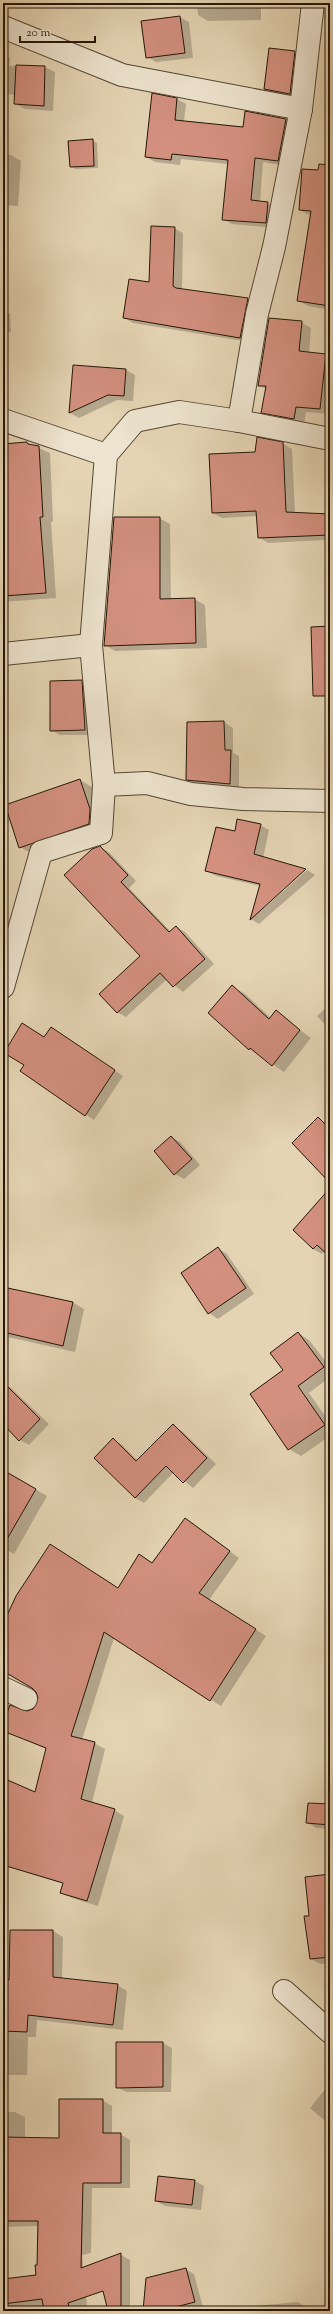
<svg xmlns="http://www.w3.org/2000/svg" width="333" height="2314" font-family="'Sorts Mill Goudy',serif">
	<rect width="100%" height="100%" fill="#e4d4b3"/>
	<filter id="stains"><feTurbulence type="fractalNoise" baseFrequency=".005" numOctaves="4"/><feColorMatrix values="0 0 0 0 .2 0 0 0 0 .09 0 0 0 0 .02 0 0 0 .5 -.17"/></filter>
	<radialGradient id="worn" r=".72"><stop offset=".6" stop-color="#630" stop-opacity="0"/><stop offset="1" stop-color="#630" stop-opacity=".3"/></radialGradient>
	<g fill="#0003">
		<polygon points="197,3 261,3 261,20 208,21 198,15"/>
		<polygon points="179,17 189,22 193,58 156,62 147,57"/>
		<polygon points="295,52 304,58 299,99 274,94 265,89"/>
		<polygon points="3,54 10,58 9,66 45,67 55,72 53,111 25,109 15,104 15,95 3,93"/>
		<polygon points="153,95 177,99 186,104 184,122 244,128 246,112 286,120 295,125 287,166 263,162 260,202 267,203 276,208 275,228 232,224 223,219 228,164 181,159 180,165 155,162 146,157"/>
		<polygon points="92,140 97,143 98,168 75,169 71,166"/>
		<polygon points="3,155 11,155 21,161 18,206 3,205"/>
		<polygon points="330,173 330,310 308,306 298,300 311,216 300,210"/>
		<polygon points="174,228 183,233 182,290 248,299 257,304 249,342 133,323 124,318 150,283"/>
		<polygon points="3,310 10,314 11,332 3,333"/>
		<polygon points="301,322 311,328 309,353 330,355 330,414 306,412 304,424 272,418 262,412 266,389 259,385"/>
		<polygon points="74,366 126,370 135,375 133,401 117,400 79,418 70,413"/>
		<polygon points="27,443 50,453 53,522 51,522 56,598 3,602 3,445"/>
		<polygon points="282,443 292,449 295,514 329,515 330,484 330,543 325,540 268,543 259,537 258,516 222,518 213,513"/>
		<polygon points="159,518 170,524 171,600 194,599 205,605 207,648 115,651 105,645"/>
		<polygon points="81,681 91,687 94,735 60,735 51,730"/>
		<polygon points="224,722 233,728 233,753 239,756 239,788 196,784 187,779"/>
		<polygon points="80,780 92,787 102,816 101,830 32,854 20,847"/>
		<polygon points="260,825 269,830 263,858 264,908 307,870 315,875 259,924 251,919 260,886 216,876 207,871 235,832"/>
		<polygon points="100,847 110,853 136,881 129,888 171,932 176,927 185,932 214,964 183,992 167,979 126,1017 117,1012 142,956"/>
		<polygon points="3,914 8,929 3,931"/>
		<polygon points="232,987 244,993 271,1018 276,1012 311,1038 284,1072 250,1049 209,1013"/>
		<polygon points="330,1004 330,1030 317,1016"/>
		<polygon points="60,1034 123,1076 94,1120 22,1071 44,1038"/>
		<polygon points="318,1118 330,1126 330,1181"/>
		<polygon points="171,1137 180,1142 200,1165 184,1179 175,1174"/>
		<polygon points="330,1215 330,1254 325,1251 322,1254 313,1249 294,1230"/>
		<polygon points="218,1249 227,1254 254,1294 218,1319 209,1313 182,1273"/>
		<polygon points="3,1288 72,1302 84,1309 75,1352 3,1336"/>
		<polygon points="298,1333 309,1340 330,1367 330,1377 309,1393 330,1423 330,1436 301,1456 289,1449 251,1394 285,1370"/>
		<polygon points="3,1383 11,1388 49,1424 29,1445 20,1440 3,1423"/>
		<polygon points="173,1426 182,1431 216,1464 193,1488 174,1472 144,1503 135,1498 95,1458 113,1439 122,1445 138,1461"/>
		<polygon points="3,1471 47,1496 14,1554 3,1548"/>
		<polygon points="195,1525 239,1558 209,1600 266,1636 221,1706 114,1638 82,1740 94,1743 105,1749 92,1803 114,1810 124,1816 98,1906 72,1898 61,1893 64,1884 15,1869 5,1863 3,1779 35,1794 46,1749 3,1730 3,1726 21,1711 33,1710 38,1704 37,1692 21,1680 3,1671 3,1626 118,1589 153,1564"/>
		<polygon points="328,1779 330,1779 330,1829 316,1828 307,1822 327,1805"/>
		<polygon points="330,1875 330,1963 320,1964 311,1959 310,1917"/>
		<polygon points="53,1931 63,1937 62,1979 117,1985 127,1991 123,2030 37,2020 36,2037 28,2037 27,2075 3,2075 3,1980 10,1981"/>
		<polygon points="163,2043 172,2048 171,2092 126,2092 117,2087"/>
		<polygon points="330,2083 330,2125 310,2108"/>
		<polygon points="102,2100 112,2106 112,2134 120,2134 130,2140 130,2188 92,2188 91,2253 82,2255 87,2306 78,2309 78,2311 28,2311 28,2308 3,2311 3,2280 37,2276 39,2226 3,2227 3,2187 38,2186 38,2166 3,2164 3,2112 15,2112 25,2117 25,2139 60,2140"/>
		<polygon points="195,2181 204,2186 201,2210 165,2206 156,2201"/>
		<polygon points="121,2255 130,2260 130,2306 144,2307 185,2269 194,2274 203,2307 187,2311 109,2311"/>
		<polygon points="298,2302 307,2308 307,2311 254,2311 253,2306"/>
	</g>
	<g fill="#d3907f" stroke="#251607">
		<polygon points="180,16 185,53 146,58 141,21"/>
		<polygon points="269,48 295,51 290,94 264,89"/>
		<polygon points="16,65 45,66 44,106 14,104"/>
		<polygon points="152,93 177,98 175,120 243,127 245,111 286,119 278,161 255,158 251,200 268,202 266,223 222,220 228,160 172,154 171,160 145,157"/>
		<polygon points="93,139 94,166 70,167 68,141"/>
		<polygon points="319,164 330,165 330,306 297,301 311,211 299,210 302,169 318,170"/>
		<polygon points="151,226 175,227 173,286 176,288 248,298 240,338 123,318 129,279 149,282"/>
		<polygon points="269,318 302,321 299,351 326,354 320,409 296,407 294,419 261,413 266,386 258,386"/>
		<polygon points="73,365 126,369 124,396 108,395 69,413"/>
		<polygon points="257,437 283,442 286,512 330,514 330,535 258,538 256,511 212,513 209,454 255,452"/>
		<polygon points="27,442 28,444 39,446 43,517 40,517 46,593 3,596 3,444"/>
		<polygon points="114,517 160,517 160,599 195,598 196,643 104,646"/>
		<polygon points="330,626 330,696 313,696 311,627"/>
		<polygon points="82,680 85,730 50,731 50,681"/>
		<polygon points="224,721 225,750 231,750 230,784 186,780 187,722"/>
		<polygon points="80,779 90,809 89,824 19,848 5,805"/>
		<polygon points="237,819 261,824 254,854 306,869 250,920 260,884 205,871 216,827 235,831"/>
		<polygon points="100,846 128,875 121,882 169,932 176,926 205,959 173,987 160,973 117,1013 99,994 140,956 64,875 92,849"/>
		<polygon points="232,985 269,1019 276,1010 300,1030 272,1066 250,1048 249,1050 208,1013"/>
		<polygon points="22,1023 44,1037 51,1027 115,1070 85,1116 20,1071 24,1065 4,1053"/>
		<polygon points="318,1117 330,1129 330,1183 292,1143"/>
		<polygon points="171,1136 192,1159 174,1175 154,1151"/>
		<polygon points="330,1188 330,1257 317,1245 313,1249 293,1230"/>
		<polygon points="218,1247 246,1288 208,1314 181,1273"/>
		<polygon points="3,1287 73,1302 63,1346 3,1332"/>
		<polygon points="298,1332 324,1367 298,1386 325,1425 288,1450 250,1394 283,1370 270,1353"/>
		<polygon points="3,1382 40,1419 19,1441 3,1424"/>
		<polygon points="173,1424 207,1458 183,1483 166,1466 135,1498 94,1458 113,1438 136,1461"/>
		<polygon points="3,1470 36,1489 3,1546"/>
		<polygon points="185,1518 230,1551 199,1593 256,1629 210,1701 104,1632 71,1736 95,1742 81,1799 115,1809 87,1901 60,1893 63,1883 3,1865 3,1778 35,1792 46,1748 3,1731 3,1723 10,1705 27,1711 33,1709 38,1698 36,1692 32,1688 3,1671 3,1624 16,1596 50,1544 118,1588 139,1554 152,1563"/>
		<polygon points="308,1803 330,1804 330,1825 306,1823"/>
		<polygon points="330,1874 330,1957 310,1959 304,1916 309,1916 305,1877"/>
		<polygon points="10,1930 53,1930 53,1977 118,1984 113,2025 28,2015 27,2032 3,2031 3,1979 9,1980"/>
		<polygon points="116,2042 163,2042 163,2087 116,2088"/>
		<polygon points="59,2099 103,2099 103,2133 121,2133 121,2183 83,2183 81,2268 121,2253 121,2311 108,2311 103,2291 68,2303 70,2311 44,2311 42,2299 3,2304 3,2279 36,2275 35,2265 37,2265 38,2221 5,2221 3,2137 59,2138"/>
		<polygon points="158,2176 195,2180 192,2205 155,2201"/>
		<polygon points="186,2268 195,2302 160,2311 143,2311 146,2278"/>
	</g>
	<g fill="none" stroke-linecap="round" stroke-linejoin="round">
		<g stroke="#554632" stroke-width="24">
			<g id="minor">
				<polyline points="3,27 122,75 301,109"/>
				<polyline points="3,420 106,455"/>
				<polyline points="239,421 330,439"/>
				<polyline points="3,654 91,645"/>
				<polyline points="104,785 147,783 191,794 243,799 330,801"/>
				<polyline points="3,987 41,852 101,833 104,785 91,645 106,455 135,421 179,412 239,421 257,314 274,247 301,109 313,3"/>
				<polyline points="3,1688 26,1699"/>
				<polyline points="284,1991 330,2032"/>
			</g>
		</g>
		<use href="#minor" stroke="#ede3ce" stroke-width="22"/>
	</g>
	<rect width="333" height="2314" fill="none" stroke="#e4d4b3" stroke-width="16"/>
	<rect x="4" y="4" width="325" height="2306" fill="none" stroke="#251607" stroke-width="2"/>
	<rect x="8" y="8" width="317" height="2298" fill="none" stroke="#251607"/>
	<path d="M20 36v6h75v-6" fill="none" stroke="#251607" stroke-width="2"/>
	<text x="26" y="36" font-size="12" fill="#251607" stroke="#ede3ce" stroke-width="3" paint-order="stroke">20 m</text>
	<rect width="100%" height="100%" filter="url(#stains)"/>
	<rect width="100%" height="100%" fill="url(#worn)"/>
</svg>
